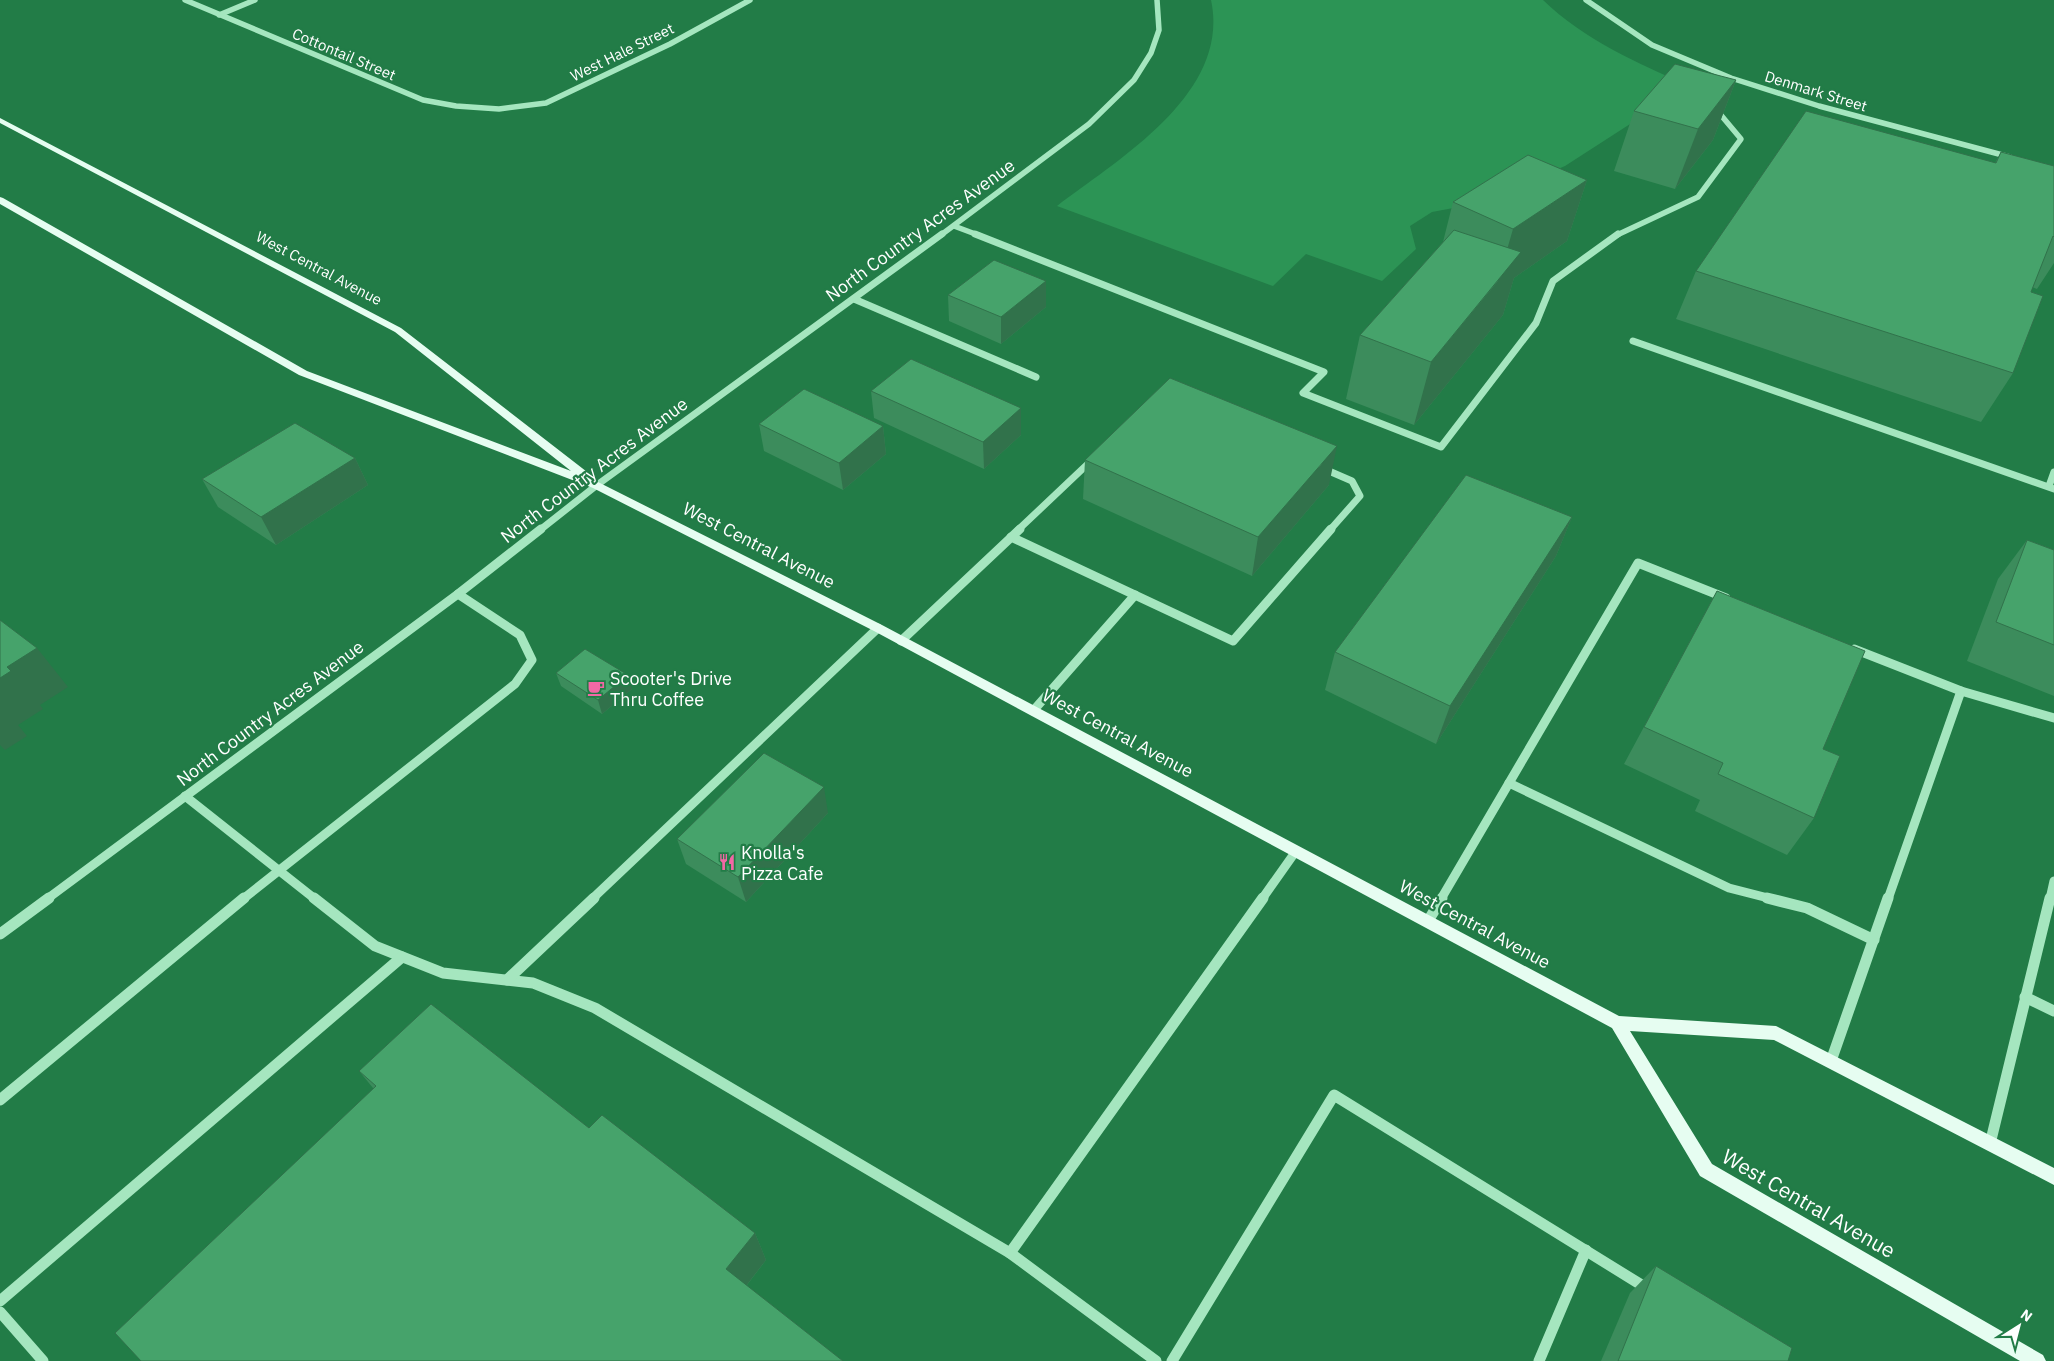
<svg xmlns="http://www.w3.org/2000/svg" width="2054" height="1361" font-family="'IBM Plex Sans',sans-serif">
	<rect width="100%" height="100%" fill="#227c47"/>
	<path fill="#2c9455" d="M1211,0H1543C1584,40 1638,63 1689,86L1565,166L1480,203L1432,212L1410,226L1416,249L1382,281L1306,254L1273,286L1057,206C1120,158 1231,93 1211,0Z"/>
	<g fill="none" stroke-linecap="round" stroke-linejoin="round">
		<g stroke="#a5e6bf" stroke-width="5.5">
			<polyline points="185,0 423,100 456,106 499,109 546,103 670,44 750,0"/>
			<polyline points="1586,0 1652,45 1731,78 1819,106 2010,157"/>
			<polyline points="219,15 255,0"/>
			<polyline points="954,226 978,235"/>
			<polyline points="941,235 1089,124 1134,80 1151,53 1159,30 1157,0"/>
			<polyline points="1617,235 1698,197 1741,139 1715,108"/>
		</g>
		<g stroke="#a5e6bf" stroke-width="7">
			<polyline points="975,234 1324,372 1303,393 1441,447 1536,323 1553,281 1618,234"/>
			<polyline points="854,299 1036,377"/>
			<polyline points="1633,341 2054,489"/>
			<polyline points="1322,468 1352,481 1360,496 1330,530"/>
			<polyline points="2049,486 2054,472"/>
			<polyline points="540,530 597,485 942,234"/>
			<polyline points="1018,530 1093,459"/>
		</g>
		<g stroke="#a5e6bf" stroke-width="9">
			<polyline points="1011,537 1233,641 1331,529"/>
			<polyline points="901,641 1020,529"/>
			<polyline points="1854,649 1961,691 1888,899"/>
			<polyline points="1961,691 2054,718"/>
			<polyline points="1033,711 1135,595"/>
			<polyline points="1509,783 1729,888 1772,899"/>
			<polyline points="185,796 315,899"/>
			<polyline points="47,899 458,594 541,529"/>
			<polyline points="243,899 515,684 532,660 520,635 458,594"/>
			<polyline points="592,899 878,628"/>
			<polyline points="1262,899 1296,851"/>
			<polyline points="1441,899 1638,563 1726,598"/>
			<polyline points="2050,899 2054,881"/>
		</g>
		<g stroke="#a5e6bf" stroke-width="11">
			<polyline points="314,898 375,946 443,973 533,983 595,1008 1010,1253 1156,1361"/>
			<polyline points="1767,898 1807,908 1874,940"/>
			<polyline points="1428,921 1442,898"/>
			<polyline points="0,934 49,898"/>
			<polyline points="507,980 594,898"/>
			<polyline points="2025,997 2054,1011"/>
			<polyline points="1831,1061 1888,898"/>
			<polyline points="0,1100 244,898"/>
			<polyline points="1990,1144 2050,898"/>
			<polyline points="1010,1253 1263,898"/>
			<polyline points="0,1301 402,957"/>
			<polyline points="0,1312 43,1361"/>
			<polyline points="1172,1361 1334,1095 1648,1289"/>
			<polyline points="1539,1361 1586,1250"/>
		</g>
		<polygon fill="#e6fdf1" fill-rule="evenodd" points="0,118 401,328 591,475 592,479 882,625 1619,1016 1776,1026 2054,1168 2054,1185 1774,1040 1630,1031 1712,1164 2043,1355 2046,1361 2020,1361 1700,1176 1612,1028 874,631 593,488 299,375 0,204 0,197 3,198 307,371 571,471 395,332 0,123"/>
	</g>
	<g fill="#3c8c5c">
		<polygon points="1736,80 1713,140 1675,189 1614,171 1634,111"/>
		<polygon points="2001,152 2054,166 2054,263 2037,289 2032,287 2031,292 2013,373 1981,422 1676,319 1696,271 1995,163"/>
		<polygon points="1587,180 1567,241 1514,278 1503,315 1414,425 1346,399 1360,335 1443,242 1453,202"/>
		<polygon points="948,295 1046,307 1001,344 949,321"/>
		<polygon points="871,391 1021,435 984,469 874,418"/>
		<polygon points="759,424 883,426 886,454 843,490 764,451"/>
		<polygon points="355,458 368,485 276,545 218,507 202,479"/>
		<polygon points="1085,460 1329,485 1252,576 1083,499"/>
		<polygon points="1572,517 1556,556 1436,744 1325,690 1335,652"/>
		<polygon points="2027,540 2054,550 2054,696 1967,661 1998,579"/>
		<polygon points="1717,591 1823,749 1814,818 1787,855 1695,811 1700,800 1624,764"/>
		<polygon points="556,673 632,689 602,714 561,686"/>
		<polygon points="828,813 746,902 686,864 677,839"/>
		<polygon points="359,1071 589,1128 755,1233 766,1260 747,1285 373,1088"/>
		<polygon points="1656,1266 1788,1361 1601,1361 1630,1293"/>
	</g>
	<g fill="#31724b">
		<polygon points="1736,80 1713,140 1675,189 1698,129"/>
		<polygon points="1587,180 1567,241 1514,278 1503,315 1414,425 1431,362 1498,281 1513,229"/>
		<polygon points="1046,281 1046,307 1001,344 1001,317"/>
		<polygon points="1021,408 1021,435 984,469 983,442"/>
		<polygon points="883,426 886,454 843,490 839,463"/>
		<polygon points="1337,446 1329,485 1252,576 1258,537"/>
		<polygon points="355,458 368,485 276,545 261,517"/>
		<polygon points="1572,517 1556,556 1436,744 1450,706"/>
		<polygon points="37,648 68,687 40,705 43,709 18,725 27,736 5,750 0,745 0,678 7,667"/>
		<polygon points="628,675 632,689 602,714 598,700"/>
		<polygon points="824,787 828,813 746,902 738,877"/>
		<polygon points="755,1233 766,1260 739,1295 726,1269"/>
	</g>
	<g fill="#46a36b" stroke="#31724b">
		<polygon points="1675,64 1736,80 1698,129 1634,111"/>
		<polygon points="1806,111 1996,163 2001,152 2054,166 2054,237 2053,236 2031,292 2043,296 2013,373 1696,271"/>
		<polygon points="1528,155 1587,180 1513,229 1453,202"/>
		<polygon points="1454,230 1521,252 1431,362 1360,335"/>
		<polygon points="994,260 1046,281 1001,317 948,295"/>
		<polygon points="911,359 1021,408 983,442 871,391"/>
		<polygon points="1170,378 1337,446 1258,537 1085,460"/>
		<polygon points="804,389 883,426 839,463 759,424"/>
		<polygon points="295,423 355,458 261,517 202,479"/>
		<polygon points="1466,475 1572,517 1450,706 1335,652"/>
		<polygon points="2027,540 2054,550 2054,645 1996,622"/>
		<polygon points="1717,591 1865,651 1823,749 1840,756 1814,818 1718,774 1723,763 1644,727"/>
		<polygon points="0,620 37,648 7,667 11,671 0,678"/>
		<polygon points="585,649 628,675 598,700 556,673"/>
		<polygon points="764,753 824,787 738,877 677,839"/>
		<polygon points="431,1004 589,1128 602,1115 755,1233 726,1269 843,1361 141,1361 115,1333 376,1086 359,1071"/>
		<polygon points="1656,1266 1792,1348 1788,1361 1618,1361"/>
	</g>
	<defs>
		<g id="cafe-bare" transform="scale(1.35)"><path d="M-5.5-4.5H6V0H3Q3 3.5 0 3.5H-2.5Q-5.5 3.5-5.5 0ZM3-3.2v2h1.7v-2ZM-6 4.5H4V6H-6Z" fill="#f268a5" stroke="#227c47" stroke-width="2.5" paint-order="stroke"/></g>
		<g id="restaurant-bare" transform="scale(1.35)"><path d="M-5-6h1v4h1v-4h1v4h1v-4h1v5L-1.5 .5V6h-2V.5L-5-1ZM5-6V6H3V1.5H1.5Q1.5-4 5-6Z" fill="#f268a5" stroke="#227c47" stroke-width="2.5" paint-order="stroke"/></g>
	</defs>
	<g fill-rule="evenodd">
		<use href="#cafe-bare" x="596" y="688"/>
		<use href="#restaurant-bare" x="727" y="862"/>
	</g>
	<g text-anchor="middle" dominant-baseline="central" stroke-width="4.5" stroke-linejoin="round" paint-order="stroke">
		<g font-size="15" fill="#fff" stroke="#227c47">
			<text transform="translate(622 52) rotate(-26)">West Hale Street</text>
			<text transform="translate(344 54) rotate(23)">Cottontail Street</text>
			<text transform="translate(1816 91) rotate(17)">Denmark Street</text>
			<text transform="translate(319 268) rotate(28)">West Central Avenue</text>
		</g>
		<g font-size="18" fill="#fff" stroke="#227c47">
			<text transform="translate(920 230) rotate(-36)">North Country Acres Avenue</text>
			<text transform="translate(594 470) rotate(-37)">North Country Acres Avenue</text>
			<text transform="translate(759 545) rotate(27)">West Central Avenue</text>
			<text transform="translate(270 713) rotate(-37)">North Country Acres Avenue</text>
			<text transform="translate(1118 733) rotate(28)">West Central Avenue</text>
			<text transform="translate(1475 924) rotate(28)">West Central Avenue</text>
		</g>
		<g font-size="18" fill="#fff" stroke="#227c47" text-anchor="start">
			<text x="610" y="678">Scooter's Drive<tspan x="610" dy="21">Thru Coffee</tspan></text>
			<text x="741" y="852">Knolla's<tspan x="741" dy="21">Pizza Cafe</tspan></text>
		</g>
		<g font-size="21" fill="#fff" stroke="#227c47">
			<text transform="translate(1809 1203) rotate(30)">West Central Avenue</text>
		</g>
	</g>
	<g transform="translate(2019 1326) rotate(36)" stroke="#227c47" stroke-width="4" paint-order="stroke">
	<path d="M0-4L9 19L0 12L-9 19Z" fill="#ffffff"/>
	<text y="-8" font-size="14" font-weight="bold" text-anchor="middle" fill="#ffffff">N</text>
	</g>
</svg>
